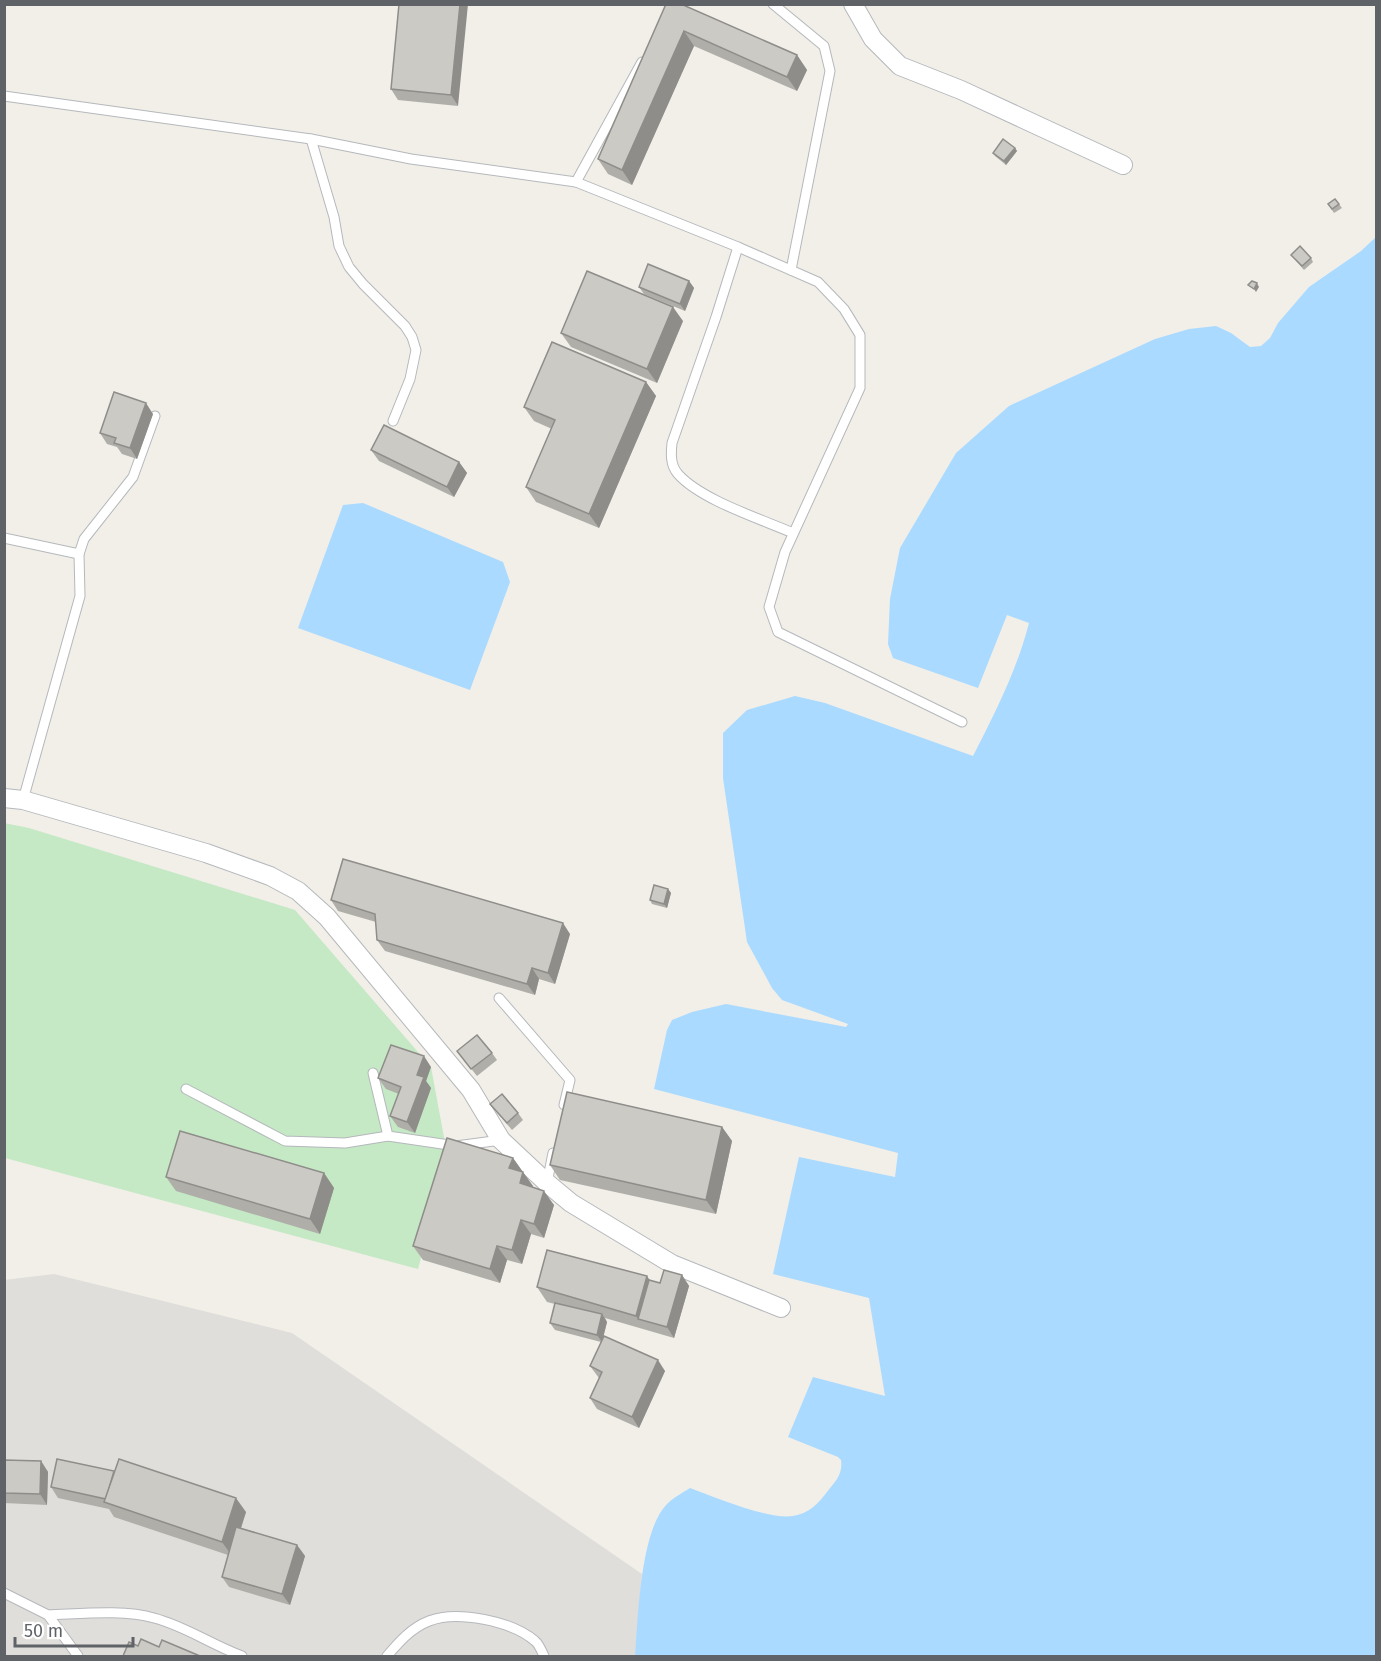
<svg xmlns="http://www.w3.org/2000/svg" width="1381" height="1661" font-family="'Fira Sans',sans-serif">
	<rect width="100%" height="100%" fill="#f1efe8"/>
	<polygon fill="#e0deda" points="54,1274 292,1333 642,1574 635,1656 5,1656 4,1280"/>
	<polygon fill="#c5e8c5" points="4,823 29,828 295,910 431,1067 448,1159 418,1269 5,1158"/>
	<g fill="#aadaff">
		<path d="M1376,237V1656H635C638,1619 640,1531 667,1504C673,1498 682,1493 690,1488C715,1497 768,1520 793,1516C808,1514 819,1503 827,1492C836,1481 843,1474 841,1460L838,1457L788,1437L813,1377L885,1396L869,1298L773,1274L799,1157L895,1177L898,1153L654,1089L667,1030L672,1020L692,1012L726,1004L846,1027L848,1024L782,1000L772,988L747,942L723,778V733L747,710L795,696L825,703L973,756C995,713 1017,670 1029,623L1007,615L978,688L893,658L888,644L890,599L900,548L956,453L1009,406L1155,339L1189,329L1216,326L1231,333L1250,347L1261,346L1270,338L1278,323L1309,287L1361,251Z"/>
		<polygon points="363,503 503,562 510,582 470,690 298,628 343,505"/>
	</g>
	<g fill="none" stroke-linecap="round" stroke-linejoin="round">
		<g stroke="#b5b8bc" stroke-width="11">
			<g id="service">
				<polyline points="773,4 824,46 830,71 791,270"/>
				<polyline points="4,96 311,139 411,159 576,182 738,247 818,282 844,309 860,335 860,388 785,552 769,607 778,632 962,722"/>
				<polyline points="311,139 334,217 339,246 349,267 363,284 405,326 412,337 416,350 410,379 393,421"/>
				<polyline points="576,182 642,62"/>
				<path d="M738,247L716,317L672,443C671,453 670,465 678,474C701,500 761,519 793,533"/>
				<polyline points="4,538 79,554"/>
				<polyline points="23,800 80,596 79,554 84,539 133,477 155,416"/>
				<polyline points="499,998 570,1080 564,1105"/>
				<polyline points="373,1073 388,1136 456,1146 501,1140"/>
				<polyline points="186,1089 285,1141 345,1143 388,1136"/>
				<polyline points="547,1183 553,1153"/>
				<polyline points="4,1593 48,1615 78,1656"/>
				<path d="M48,1615C79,1614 124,1609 154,1618C185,1626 212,1645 242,1656"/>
				<path d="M387,1656C399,1642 411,1628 429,1621C457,1610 512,1621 535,1641C539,1644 542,1652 544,1656"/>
			</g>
		</g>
		<g stroke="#b5b8bc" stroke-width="20">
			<g id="minor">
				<polyline points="853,4 873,39 900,66 961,90 1123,165"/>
				<polyline points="4,798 23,800 206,853 270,876 298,891 327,917 471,1090 501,1140 547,1183 571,1203 672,1264 781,1308"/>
			</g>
		</g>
		<use href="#service" stroke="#fff" stroke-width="9"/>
		<use href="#minor" stroke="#fff" stroke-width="18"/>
	</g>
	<g fill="#afaea9">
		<polygon points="399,4 458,106 398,100 391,89"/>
		<polygon points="666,4 797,55 807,70 797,91 694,46 632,185 608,174 598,159"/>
		<polygon points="1015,148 1017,151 1006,165 995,156 993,153"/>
		<polygon points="1335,199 1342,208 1334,213 1328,204"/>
		<polygon points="1291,255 1311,258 1313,262 1304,270"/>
		<polygon points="689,281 694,288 685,311 644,294 639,287"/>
		<polygon points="683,321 657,383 571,347 561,333"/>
		<polygon points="646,382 656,396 599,528 536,502 526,487 552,429 534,421 524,407"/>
		<polygon points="153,414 137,459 122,454 117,447 107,444 100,433"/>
		<polygon points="371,450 459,462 467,473 454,497 379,461"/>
		<polygon points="668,889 671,893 667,908 652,904 650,900"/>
		<polygon points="331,900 570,934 555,984 539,979 535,995 385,951 377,940 376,922 338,911"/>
		<polygon points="457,1051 492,1053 497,1060 477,1076"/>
		<polygon points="431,1067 426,1081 431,1088 415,1133 398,1127 390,1116 399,1094 386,1089 378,1078"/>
		<polygon points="490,1104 518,1113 523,1120 512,1130"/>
		<polygon points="722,1127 732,1141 716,1214 560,1180 550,1165"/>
		<polygon points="513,1158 533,1187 554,1205 544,1238 531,1234 522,1264 507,1260 500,1283 423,1260 413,1246"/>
		<polygon points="324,1173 334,1188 320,1234 176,1191 166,1177"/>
		<polygon points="682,1275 689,1286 674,1338 605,1318 607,1322 603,1338 665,1371 639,1428 597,1409 590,1398 599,1378 590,1366 601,1342 555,1330 550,1323 555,1304 547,1302 537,1287 649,1280 660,1283"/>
		<polygon points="4,1460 41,1461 48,1472 47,1505 4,1503"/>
		<polygon points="115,1473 246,1512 241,1528 297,1545 305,1556 290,1605 229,1587 222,1577 228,1555 114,1517 109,1509 58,1498 51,1487"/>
	</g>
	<g fill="#8f8d8a">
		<polygon points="460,4 468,4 458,106 451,95"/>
		<polygon points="684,31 694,46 632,185 622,170"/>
		<polygon points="797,55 807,70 797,91 787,77"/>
		<polygon points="1015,148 1017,151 1006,165 1004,161"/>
		<polygon points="689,281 694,288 685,311 680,304"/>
		<polygon points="1257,283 1259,287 1256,292 1254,289"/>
		<polygon points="673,307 683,321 657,383 647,369"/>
		<polygon points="646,382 656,396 599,528 589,514"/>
		<polygon points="146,403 153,414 137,459 130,448"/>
		<polygon points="459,462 467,473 454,497 447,487"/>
		<polygon points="668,889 671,893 667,908 664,904"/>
		<polygon points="563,923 570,934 555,984 548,973"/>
		<polygon points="532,968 539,979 535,995 527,984"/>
		<polygon points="424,1056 431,1067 426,1081 431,1088 415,1133 407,1122 417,1075"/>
		<polygon points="722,1127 732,1141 716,1214 706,1200"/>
		<polygon points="513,1158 533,1186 530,1197 509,1168"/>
		<polygon points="324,1173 334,1188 320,1234 310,1219"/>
		<polygon points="544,1191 554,1205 544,1238 534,1224"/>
		<polygon points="521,1220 531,1234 522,1264 512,1250"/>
		<polygon points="497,1246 507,1260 500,1283 490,1269"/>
		<polygon points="682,1275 689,1286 674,1338 667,1327"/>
		<polygon points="647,1276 657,1291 638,1319 636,1316"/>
		<polygon points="602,1314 607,1322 602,1342 597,1335"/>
		<polygon points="658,1360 665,1371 639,1428 632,1417"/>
		<polygon points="41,1461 48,1472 47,1505 40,1494"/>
		<polygon points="236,1498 246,1512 232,1556 222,1542"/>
		<polygon points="297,1545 305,1556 290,1605 282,1594"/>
	</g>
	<g fill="#cccac5" stroke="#8f8d8a" stroke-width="1.5">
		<polygon points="399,4 460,4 451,95 391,89"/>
		<polygon points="666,4 681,4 797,55 787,77 684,31 622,170 598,159"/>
		<polygon points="1003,139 1015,148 1004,161 993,153"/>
		<polygon points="1335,199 1339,204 1332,209 1328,204"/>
		<polygon points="1300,246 1311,258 1302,266 1291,255"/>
		<polygon points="648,264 689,281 680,304 639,287"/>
		<polygon points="587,271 673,307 647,369 561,333"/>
		<polygon points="1252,281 1257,283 1254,289 1248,285"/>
		<polygon points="552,342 646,382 589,514 526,487 555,420 524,407"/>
		<polygon points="114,392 146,403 130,448 114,443 116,438 100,433"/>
		<polygon points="384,425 459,462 447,487 371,450"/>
		<polygon points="343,859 563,923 548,973 532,968 527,984 377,940 375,914 331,900"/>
		<polygon points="654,885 668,889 664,904 650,900"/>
		<polygon points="477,1035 492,1053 471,1069 457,1051"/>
		<polygon points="391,1045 424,1056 417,1075 424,1077 407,1122 390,1116 401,1087 378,1078"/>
		<polygon points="567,1092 722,1127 706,1200 550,1165"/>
		<polygon points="502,1094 518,1113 507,1123 490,1104"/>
		<polygon points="180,1131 324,1173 310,1219 166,1177"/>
		<polygon points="447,1138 513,1158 509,1168 523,1172 520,1183 544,1191 534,1224 521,1220 512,1250 497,1246 490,1269 413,1246"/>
		<polygon points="547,1250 647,1276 636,1316 537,1287"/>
		<polygon points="664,1270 682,1275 667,1327 638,1319 649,1280 660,1283"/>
		<polygon points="555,1303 602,1314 597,1335 550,1323"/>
		<polygon points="604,1336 658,1360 632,1417 590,1398 602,1372 590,1366"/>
		<polygon points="57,1459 114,1471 106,1499 51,1487"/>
		<polygon points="119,1459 236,1498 222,1542 104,1502"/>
		<polygon points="4,1460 41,1461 40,1494 4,1493"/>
		<polygon points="236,1527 297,1545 282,1594 222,1577"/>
		<polygon points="141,1639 159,1647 162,1640 200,1656 123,1656 129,1642 138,1646"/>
	</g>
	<rect width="1381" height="1661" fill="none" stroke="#5f6368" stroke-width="12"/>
	<path d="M15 1637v9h118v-9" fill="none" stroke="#5f6368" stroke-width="3"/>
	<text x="24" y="1637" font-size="18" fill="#5f6368" stroke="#ffffff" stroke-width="4.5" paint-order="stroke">50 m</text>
</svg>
